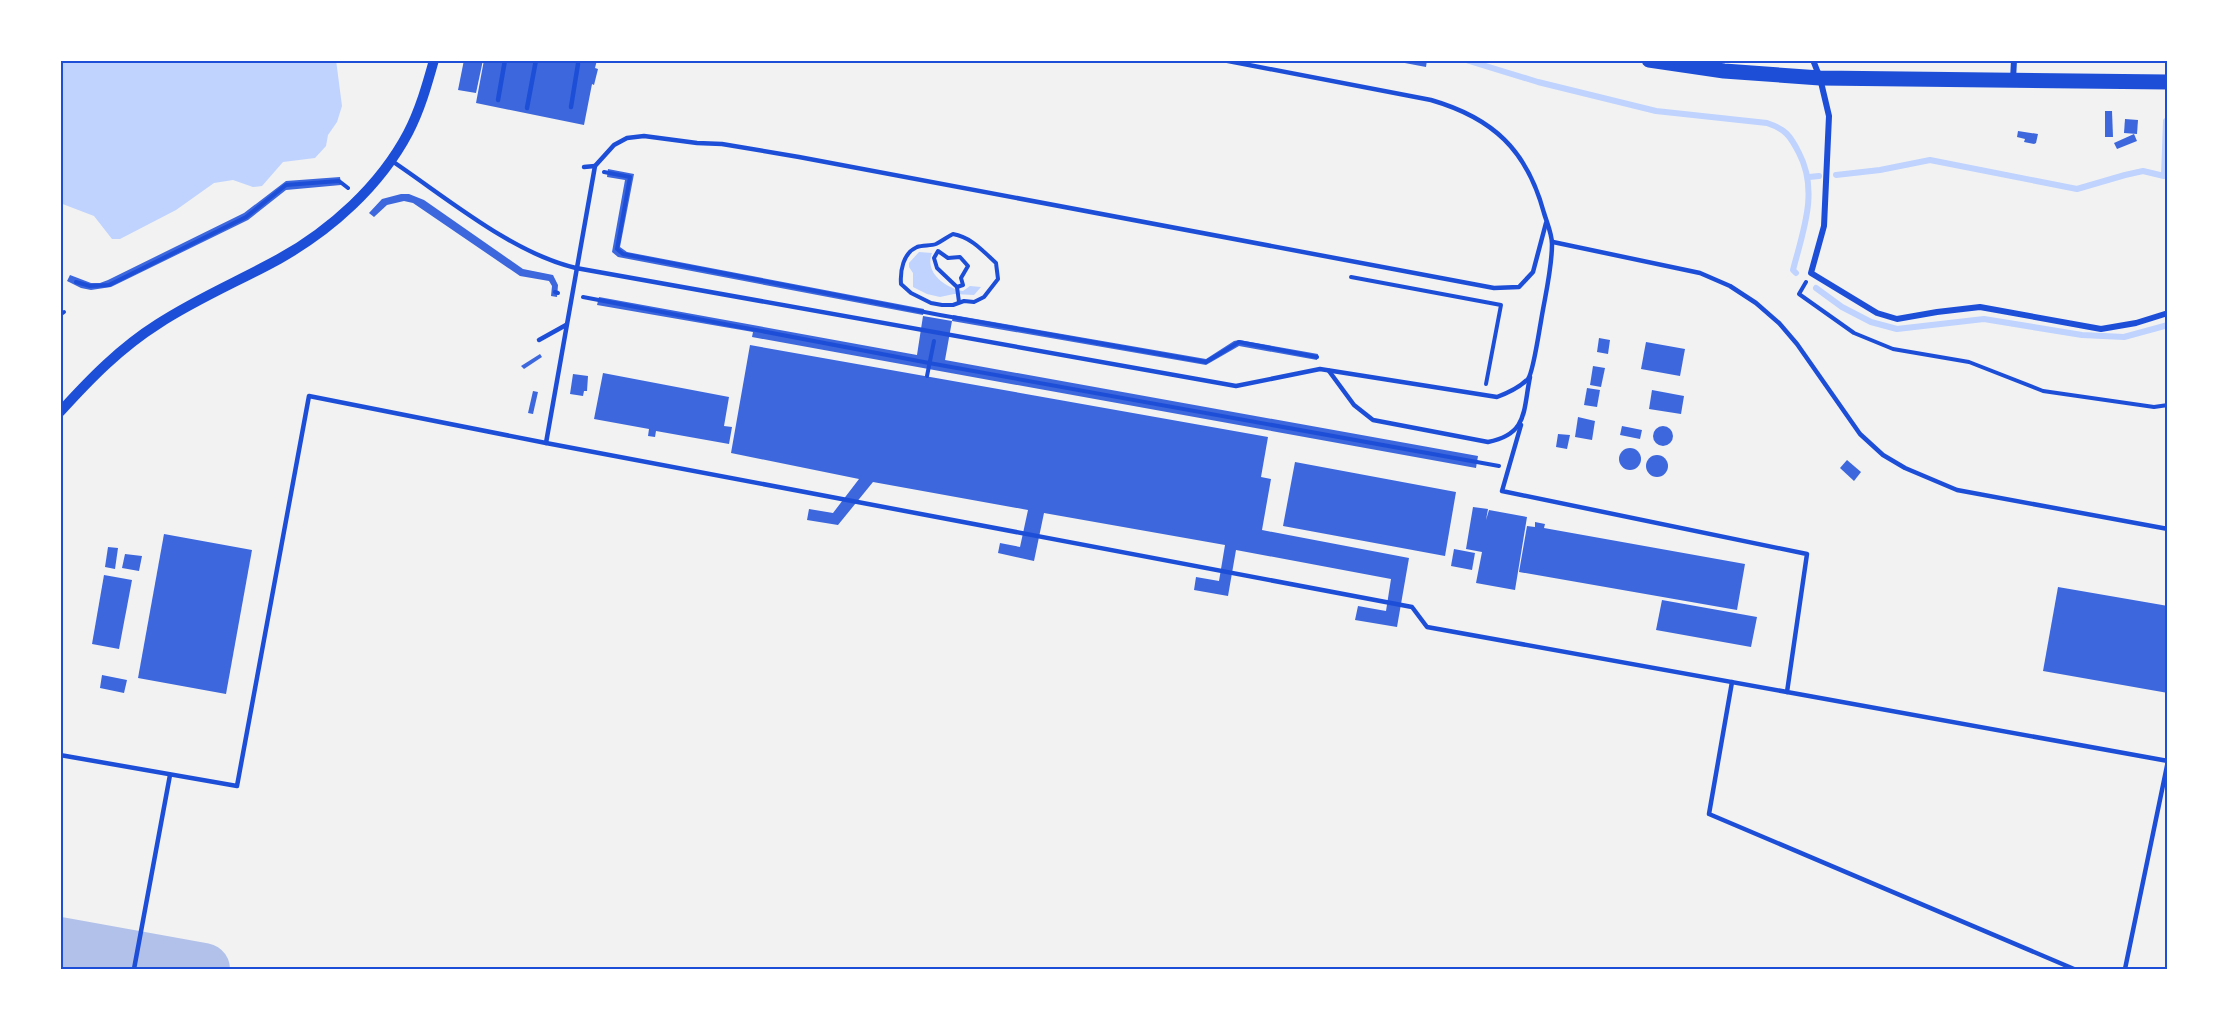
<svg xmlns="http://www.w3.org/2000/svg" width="2228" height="1029" font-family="'Roboto Serif',serif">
	<rect width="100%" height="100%" fill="#f2f2f2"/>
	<g fill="#bfd3fe">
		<polygon points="60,60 336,60 342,106 337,122 328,135 326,146 315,158 283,162 262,186 253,187 233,180 214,183 176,210 120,239 112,239 94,216 60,203"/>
		<path d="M919,252L932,253C924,273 946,288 963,291L970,286L981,287L974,295L954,294L940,297L927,294L913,287V273L909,267V263Z"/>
	</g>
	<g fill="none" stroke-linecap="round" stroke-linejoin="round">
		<g stroke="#bfd3fe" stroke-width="6">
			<path d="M1466,60L1538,82L1656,111L1767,123C1785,129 1790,135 1799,153C1819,191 1803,231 1793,270L1796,273"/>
			<polyline points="1836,175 1880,170 1930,160 2077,189 2125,175 2143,171 2164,176 2166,121 2168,121"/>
			<polyline points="1809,177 1819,176"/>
			<polyline points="1816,288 1842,307 1871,322 1897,329 1984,319 2082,335 2124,337 2168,325"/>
		</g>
		<polyline stroke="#b2c1ea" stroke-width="52" points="60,943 204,969"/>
	</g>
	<g fill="#3d67dc">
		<polygon points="464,60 483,60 476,93 458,90"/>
		<polygon points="484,60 597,60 595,68 598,69 594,85 592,84 584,125 476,103"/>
		<polygon points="1389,60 1427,60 1426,67"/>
		<polygon points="2105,111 2112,111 2113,137 2105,137"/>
		<polygon points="2125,119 2138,120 2137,134 2124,133"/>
		<polygon points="2018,131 2038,134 2036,143 2034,144 2024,142 2025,139 2017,137"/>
		<polygon points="2134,134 2137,141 2117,149 2114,143"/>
		<polygon points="608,169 634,174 620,247 627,252 924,309 923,315 618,257 612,252 625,180 607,177"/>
		<polygon points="340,177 341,185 286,190 248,220 111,287 91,290 81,288 67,281 70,275 91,283 100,283 108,280 244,213 286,181"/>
		<polygon points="401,194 409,194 424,200 523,269 553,275 558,285 557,297 551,296 552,286 549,281 520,276 413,203 404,201 387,205 374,217 369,213 382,199"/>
		<polygon points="599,297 917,355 923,316 952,321 945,360 1478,456 1476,468 752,337 753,332 597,305"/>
		<polygon points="953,315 1206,359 1234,341 1239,340 1318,354 1317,360 1239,346 1206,365 952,321"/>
		<polygon points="1599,338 1610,340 1608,354 1597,352"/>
		<polygon points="1646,342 1685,349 1680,376 1641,369"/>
		<polygon points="750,345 1268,437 1261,477 1271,479 1262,530 1409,558 1397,627 1355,620 1358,606 1386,611 1391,579 1236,550 1228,596 1194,590 1196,577 1219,581 1225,545 1044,513 1034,561 998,553 1000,543 1020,547 1028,510 873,482 838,525 807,520 809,509 833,513 859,479 731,453"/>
		<polygon points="540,354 542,357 524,369 521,366"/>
		<polygon points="1593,366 1605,368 1601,387 1590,385"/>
		<polygon points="603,373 729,397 724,426 732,427 729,444 656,431 655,437 648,436 649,429 594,419"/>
		<polygon points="573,374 588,376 587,391 584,391 583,396 570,394"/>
		<polygon points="1587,388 1600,390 1597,407 1584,405"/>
		<polygon points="1652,390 1684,396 1681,414 1649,409"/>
		<polygon points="533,391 538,392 533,414 528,413"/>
		<polygon points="1578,417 1595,421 1592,440 1575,437"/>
		<circle cx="1663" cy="436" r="10"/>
		<polygon points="1622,426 1642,430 1640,439 1620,435"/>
		<polygon points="1558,434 1570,435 1567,449 1556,447"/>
		<circle cx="1630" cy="459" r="11"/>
		<circle cx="1657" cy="466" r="11"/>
		<polygon points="1847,460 1861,472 1854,481 1840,468"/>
		<polygon points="1295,462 1456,492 1445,556 1283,526"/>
		<polygon points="1473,507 1488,509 1486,520 1489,510 1527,517 1515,590 1476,583 1482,552 1466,549"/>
		<polygon points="1535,522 1545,524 1544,528 1745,564 1737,610 1519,572 1527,526 1535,527"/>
		<polygon points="164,534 252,550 226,694 138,678"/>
		<polygon points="108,547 118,548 115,569 105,567"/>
		<polygon points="1454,549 1475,553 1472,570 1451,566"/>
		<polygon points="125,554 142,556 139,571 122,568"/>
		<polygon points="104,575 132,580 119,649 92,644"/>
		<polygon points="2058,587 2168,606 2168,693 2043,671"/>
		<polygon points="1662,600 1757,617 1751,647 1656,630"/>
		<polygon points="102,675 127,680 124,693 100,688"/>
	</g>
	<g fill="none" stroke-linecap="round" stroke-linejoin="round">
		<g stroke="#1d4ed8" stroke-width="4">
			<polyline points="604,172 630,177 617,249 623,254 940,315 1206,362 1239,342 1317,357"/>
			<path d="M953,234C971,237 983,251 996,263L998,279L984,297L974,302L964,301L953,305H942L931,303L911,293L901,284C900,271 903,253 917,247C923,245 931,246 936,244C942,241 947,237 953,234Z"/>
			<polygon points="938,251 948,258 960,257 968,266 961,278 963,285 957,287 937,268 934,258"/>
			<polyline points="1351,277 1501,305 1486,384"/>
			<polyline points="76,282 90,286 109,285 246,217 286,185 339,181 348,188"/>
			<polyline points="1806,282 1799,294 1854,333 1893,349 1969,362 2043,391 2154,407 2168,405"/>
			<polyline points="957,287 959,302"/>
			<polyline points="555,292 558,293"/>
			<polyline points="583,297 929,363 1499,466"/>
			<polyline points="60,315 64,312"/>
			<polyline points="927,376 934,341"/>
		</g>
		<g stroke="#1d4ed8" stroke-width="4.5">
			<polyline points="498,100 505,60"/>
			<polyline points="571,107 578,64"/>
			<polyline points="527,108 536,60"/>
			<path d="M392,161C447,198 512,253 576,268L1236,386L1320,369L1497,397C1508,393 1519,388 1528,379C1533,373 1539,332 1541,321C1545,296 1552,269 1552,244C1552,234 1547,223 1544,213C1527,150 1493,118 1431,100L1223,60"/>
			<polyline points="584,167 595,166"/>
			<polyline points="1553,242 1700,273 1730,286 1756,303 1779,323 1797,344 1860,434 1883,455 1905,468 1957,490 2168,529"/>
			<polyline points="539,340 566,325"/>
			<path d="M1329,371L1354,405L1373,420L1488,442C1528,434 1523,411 1530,377"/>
			<polyline points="1521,425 1502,491 1807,554 1787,692 2168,761"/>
			<polyline points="546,443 595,166 614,145 627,138 644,136 697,143 722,144 799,157 1494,288 1519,287 1533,272 1546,223"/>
			<polyline points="1732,682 1709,814 2074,969"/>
			<polyline points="60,755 237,786 309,396 546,443 1412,607 1427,627 1787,692"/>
			<polyline points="134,969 170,775"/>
			<polyline points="2125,969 2168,761"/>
		</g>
		<g stroke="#1d4ed8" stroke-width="6">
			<polyline points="1813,60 1820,78 1829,116 1824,226 1811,273 1877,313 1897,319 1937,312 1980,307 2101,329 2136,323 2168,313"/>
			<polyline points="2013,80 2014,60"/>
		</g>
		<path stroke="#1d4ed8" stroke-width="10" d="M60,412C90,379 120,348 158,324C196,299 239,281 279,259C331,230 380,186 408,133C420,110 427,85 434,60"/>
		<polyline stroke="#1d4ed8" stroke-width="15" points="1649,60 1724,71 1820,78 2168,82"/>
	</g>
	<rect width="2228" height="1029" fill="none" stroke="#ffffff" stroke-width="123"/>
	<rect x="62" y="62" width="2104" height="906" fill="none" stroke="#1d4ed8" stroke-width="2"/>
</svg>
